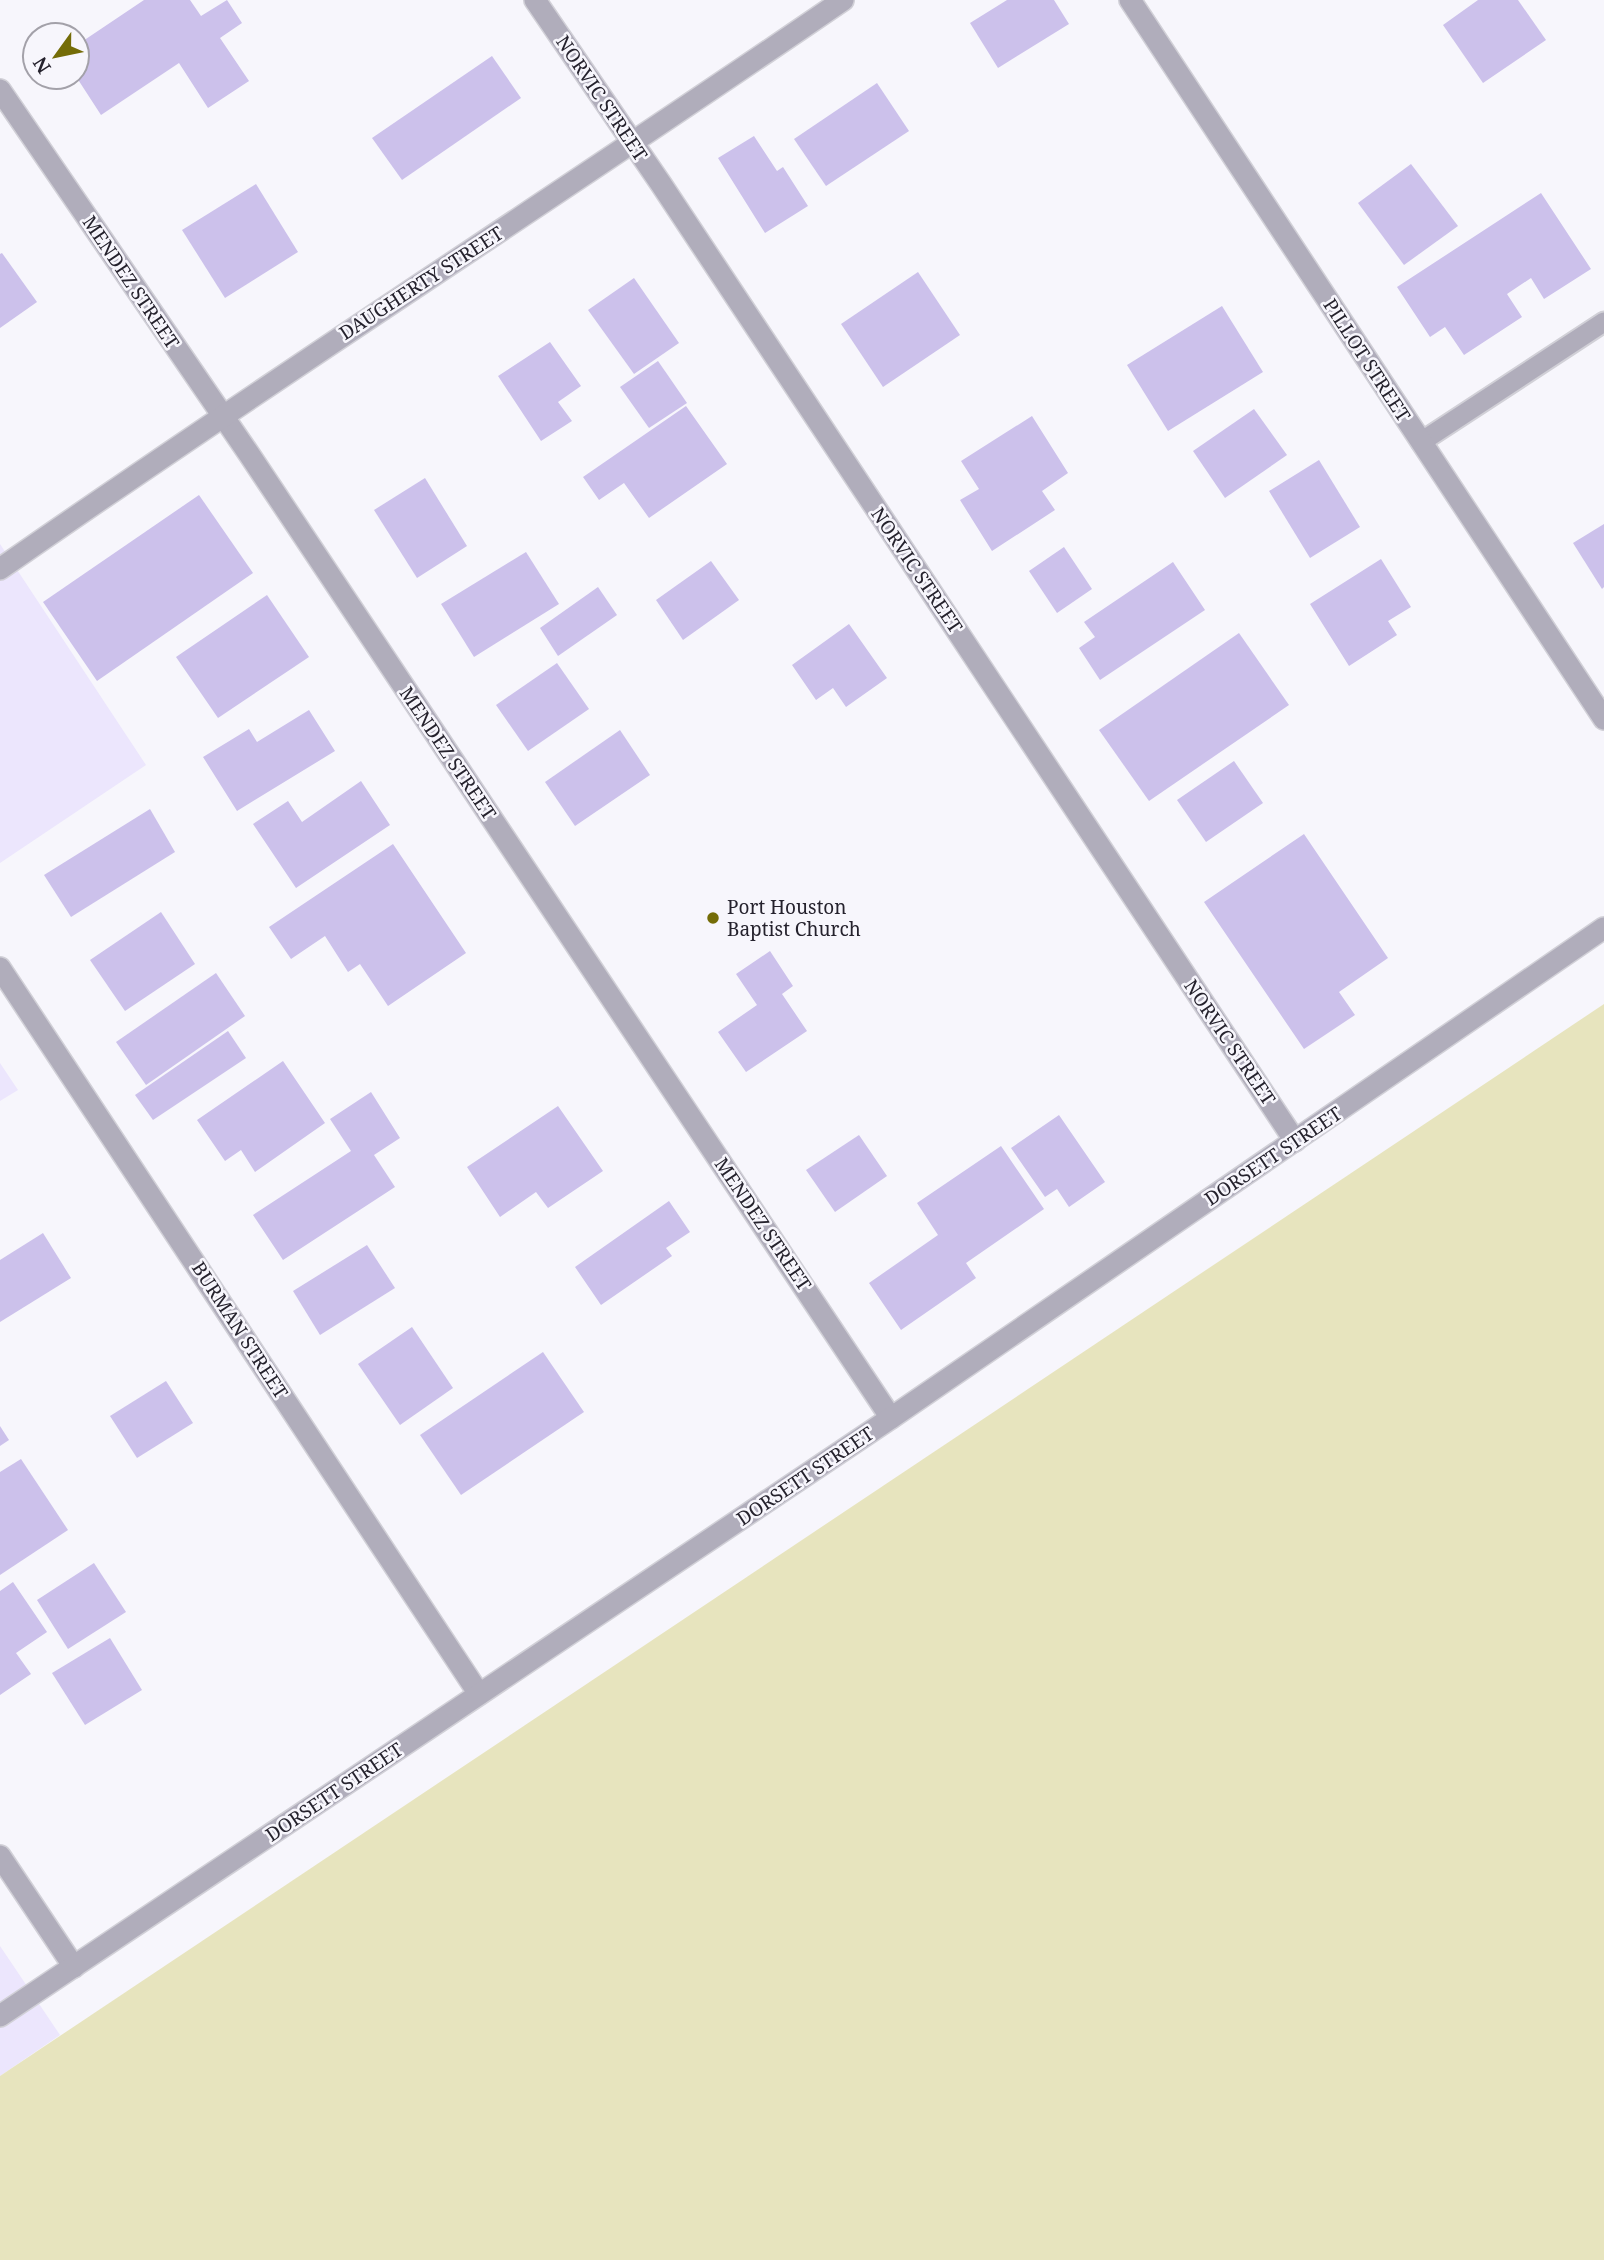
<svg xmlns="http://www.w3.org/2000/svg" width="1604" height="2260" font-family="'Noto Serif',serif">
	<rect width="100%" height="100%" fill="#f7f6fc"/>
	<g fill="#ece6fd">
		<polygon points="0,544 146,765 0,863"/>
		<polygon points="0,1063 18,1090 0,1101"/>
		<polygon points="0,1946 60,2035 0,2076"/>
	</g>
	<polygon fill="#e7e4be" points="1604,1004 1604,2260 0,2260 0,2076"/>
	<g fill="#ccc1eb">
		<polygon points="144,0 190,0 201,16 227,0 242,23 220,38 249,81 208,108 179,63 101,115 77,78 77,45"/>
		<polygon points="1007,0 1054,0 1069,24 998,68 970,23"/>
		<polygon points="1478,0 1518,0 1546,40 1483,83 1443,25"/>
		<polygon points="492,56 521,98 402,180 372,138"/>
		<polygon points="877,83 909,131 826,186 794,139"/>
		<polygon points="754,136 777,171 783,167 808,206 765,233 718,158"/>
		<polygon points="1411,164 1458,226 1404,265 1358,203"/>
		<polygon points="256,184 298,252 225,298 182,230"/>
		<polygon points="1541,193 1591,269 1544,299 1531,278 1507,294 1522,317 1464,355 1445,327 1430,337 1397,287"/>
		<polygon points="2,253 37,302 0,328 0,254"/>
		<polygon points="918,272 960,335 883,387 841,324"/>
		<polygon points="634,278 679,343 634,374 588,310"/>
		<polygon points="1222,306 1263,372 1168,431 1127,365"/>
		<polygon points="550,342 581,386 558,402 572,421 541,441 498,376"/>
		<polygon points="658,361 687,403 649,428 620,387"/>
		<polygon points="686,406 727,464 649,518 624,483 599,500 583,477"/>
		<polygon points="1254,409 1287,455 1225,498 1193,451"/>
		<polygon points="1032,416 1068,473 1042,491 1055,510 992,551 960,500 979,489 961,461"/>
		<polygon points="1319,460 1360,527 1310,558 1269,491"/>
		<polygon points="425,478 467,546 417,578 374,510"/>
		<polygon points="199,495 253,573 97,681 43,602"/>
		<polygon points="1604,524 1604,587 1602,589 1573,543"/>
		<polygon points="1064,547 1092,589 1057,613 1029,571"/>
		<polygon points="526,552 559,604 474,657 441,604"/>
		<polygon points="1381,559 1411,607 1388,621 1397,635 1349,666 1310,604"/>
		<polygon points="711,561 739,600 683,640 656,600"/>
		<polygon points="1173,562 1205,610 1100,680 1079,648 1095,637 1084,622"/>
		<polygon points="598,587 617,615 558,656 540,628"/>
		<polygon points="267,595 309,657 218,718 176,657"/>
		<polygon points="849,624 887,678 846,707 833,688 816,700 792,665"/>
		<polygon points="1239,633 1289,705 1149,801 1099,730"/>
		<polygon points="557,663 589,709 528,751 496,705"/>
		<polygon points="309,710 335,751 237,811 203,757 249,729 257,742"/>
		<polygon points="620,730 650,775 575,826 545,782"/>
		<polygon points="1234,761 1263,803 1206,842 1177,800"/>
		<polygon points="361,781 390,825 296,888 253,824 288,801 302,822"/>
		<polygon points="150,809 175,852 71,917 44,875"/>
		<polygon points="1304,834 1388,958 1339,992 1355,1015 1304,1049 1204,902"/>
		<polygon points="393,844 466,953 388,1006 360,964 348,972 325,936 291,959 269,927"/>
		<polygon points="161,912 195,964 125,1011 90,960"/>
		<polygon points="770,951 793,986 782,994 807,1031 746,1072 718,1032 757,1005 736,974"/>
		<polygon points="216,973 245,1016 146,1085 116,1042"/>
		<polygon points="228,1031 246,1058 153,1120 135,1095"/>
		<polygon points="283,1061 325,1123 255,1172 241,1150 225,1161 197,1120"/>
		<polygon points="371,1092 400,1138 374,1155 395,1187 283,1260 253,1215 351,1151 330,1119"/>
		<polygon points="558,1106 603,1171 548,1208 536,1192 500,1217 467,1167"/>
		<polygon points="1059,1115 1105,1182 1069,1207 1057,1189 1045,1197 1011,1148"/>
		<polygon points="859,1135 887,1176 835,1212 806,1170"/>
		<polygon points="1001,1146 1044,1209 966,1263 976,1278 901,1330 869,1283 938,1235 917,1203"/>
		<polygon points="669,1201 690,1232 666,1248 672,1256 601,1305 575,1267"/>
		<polygon points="43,1233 71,1278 0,1322 0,1260"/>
		<polygon points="367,1245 395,1288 320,1335 293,1291"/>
		<polygon points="412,1327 453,1388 400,1425 358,1364"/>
		<polygon points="543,1352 584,1412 461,1495 420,1435"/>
		<polygon points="166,1381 193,1423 137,1458 110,1416"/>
		<polygon points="0,1426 9,1440 0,1446"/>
		<polygon points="21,1459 68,1530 0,1575 0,1472"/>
		<polygon points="94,1563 126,1612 68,1649 37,1600"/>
		<polygon points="13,1582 47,1632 16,1653 31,1674 0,1695 0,1591"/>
		<polygon points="110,1638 142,1690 85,1725 52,1673"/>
	</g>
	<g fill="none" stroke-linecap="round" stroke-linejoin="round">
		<g stroke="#d1d0d7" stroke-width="23">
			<polyline id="service" points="1421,442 1604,322"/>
		</g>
		<g stroke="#d1d0d7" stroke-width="24">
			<g id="minor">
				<polyline points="535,0 661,184 1295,1141"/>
				<polyline points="1130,0 1604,719"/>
				<polyline points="0,90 249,454 891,1418"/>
				<path d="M0,569C278,375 563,192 843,0"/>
				<polyline points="0,968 479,1694"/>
				<polyline points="0,1856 74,1967"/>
				<polyline points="0,2016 891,1418 1604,928"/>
			</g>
		</g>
		<use href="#service" stroke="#b0adbb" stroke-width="19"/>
		<use href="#minor" stroke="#b0adbb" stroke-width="21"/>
	</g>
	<circle fill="#746c07" stroke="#f7f6fc" stroke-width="2.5" cx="713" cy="918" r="7"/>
	<g text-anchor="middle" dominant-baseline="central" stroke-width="5" stroke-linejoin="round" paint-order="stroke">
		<g font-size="19" fill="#25222d" stroke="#f7f6fc">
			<text transform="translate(602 98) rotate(56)">NORVIC STREET</text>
			<text transform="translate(131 282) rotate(56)">MENDEZ STREET</text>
			<text transform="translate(421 283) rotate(-33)">DAUGHERTY STREET</text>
			<text transform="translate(1367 360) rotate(57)">PILLOT STREET</text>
			<text transform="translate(917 570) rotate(56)">NORVIC STREET</text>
			<text transform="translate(448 753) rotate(56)">MENDEZ STREET</text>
			<text transform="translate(1230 1042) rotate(56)">NORVIC STREET</text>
			<text transform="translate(1273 1156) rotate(-34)">DORSETT STREET</text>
			<text transform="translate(763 1224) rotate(56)">MENDEZ STREET</text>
			<text transform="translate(240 1330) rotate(57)">BURMAN STREET</text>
			<text transform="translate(805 1476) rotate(-34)">DORSETT STREET</text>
			<text transform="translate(334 1792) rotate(-34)">DORSETT STREET</text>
		</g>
		<g font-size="19" fill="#25222d" stroke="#f7f6fc" text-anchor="start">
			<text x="727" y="907">Port Houston<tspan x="727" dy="22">Baptist Church</tspan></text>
		</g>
	</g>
	<g transform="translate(56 56) rotate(237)"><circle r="33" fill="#f7f6fc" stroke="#a3a1a9" stroke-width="2"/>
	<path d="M0-5L12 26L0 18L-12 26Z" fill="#746c07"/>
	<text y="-10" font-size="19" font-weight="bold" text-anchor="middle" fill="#25222d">N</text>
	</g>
</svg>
